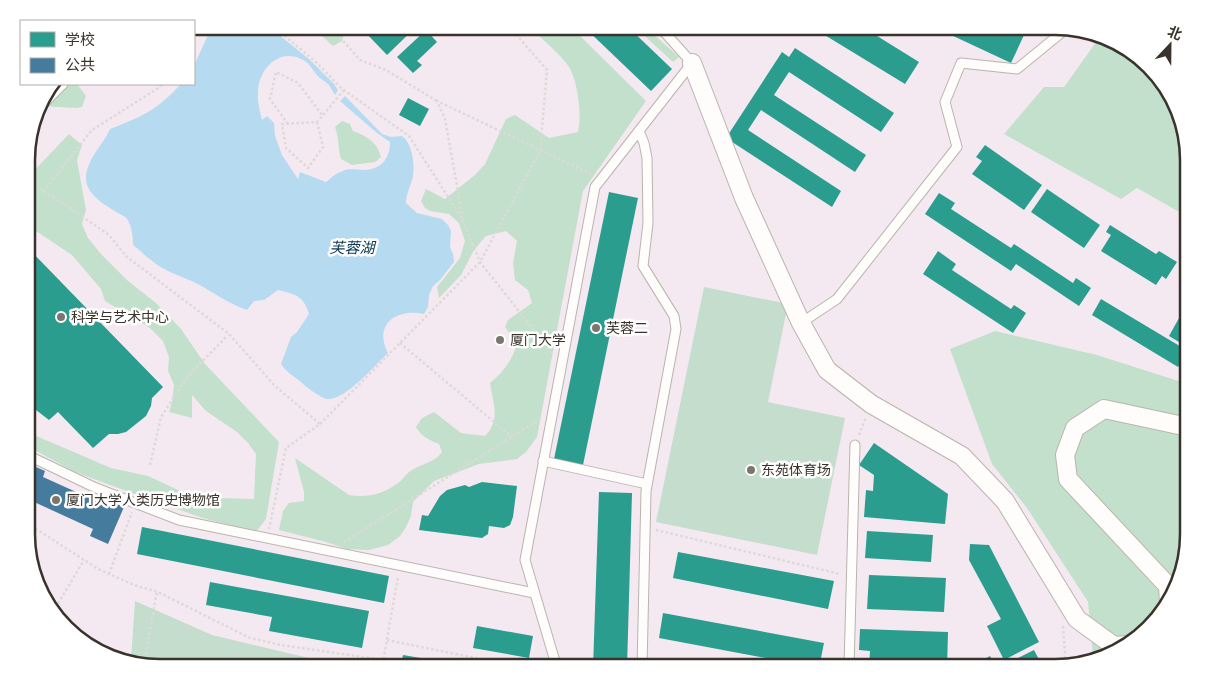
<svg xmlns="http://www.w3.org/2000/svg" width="1215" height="694" font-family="'Fira Sans Condensed','Noto Sans SC',sans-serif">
	<rect width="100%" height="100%" fill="#f8f0e8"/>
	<polygon fill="#f4e9f0" points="194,26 1055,26 1099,38 1064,87 1044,87 1004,134 1137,188 1188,217 1188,384 1097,355 992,464 1027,508 1088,603 1093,657 1064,667 160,668 93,650 49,609 27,551 27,143 40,100 53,84 194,84"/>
	<g fill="#c4ddcc">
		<polygon points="704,287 788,304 768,402 845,418 817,555 656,522"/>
		<polygon points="135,601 212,635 351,668 160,668 131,660"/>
	</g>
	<g fill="#c3e0cc">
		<polygon points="311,26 346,26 342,41 333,46"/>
		<path d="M526,26H570L646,101L583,191L537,437L526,452L517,459L479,464L434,481L413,502L411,516L406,527L400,536L388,545L369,550L347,549L326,542L279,530L283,511L289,503L304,501V492L295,458L349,495C367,498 383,494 398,483C403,480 406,473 412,470C423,463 434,463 442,452L439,444C429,440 421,436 416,427L422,418L434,412L461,433L485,436C501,420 493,403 490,383C503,373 513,359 517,343L505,327L508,320L532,303L528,290L515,280L513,263L517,241L506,231L486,236L474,250L461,275L439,298L437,287L460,258L465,241L459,223L449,214L430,211L425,208L421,201L426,189L445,199L475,175L485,164L506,119L515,115L549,138L578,132C582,115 578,82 569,67C563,57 535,31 526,26Z"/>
		<polygon points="634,26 644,26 679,57 673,62"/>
		<polygon points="1099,38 1122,44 1166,86 1188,151 1188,217 1137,188 1121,199 1004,134 1044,87 1064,87"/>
		<polygon points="53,84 77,84 86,96 82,107 77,108 39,106 40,100"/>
		<path d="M342,121L350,124L353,131C367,136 377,142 381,157L375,162L352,165L341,159C338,148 339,138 335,127Z"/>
		<polygon points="69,134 82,145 77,160 86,210 82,224 88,238 101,254 128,281 156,303 181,329 205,364 279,442 266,519 256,532 206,519 148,499 75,472 27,446 27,430 34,435 111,468 148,476 178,490 214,498 254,499 256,454 248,443 237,432 206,411 192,395 192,418 169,412 172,402 174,385 168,371 169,357 163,341 150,328 105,301 101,289 72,255 27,225 27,178"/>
		<polygon points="995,331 1097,355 1188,384 1188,543 1171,601 1129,645 1093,657 1088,602 1027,508 992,464 950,349"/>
	</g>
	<path fill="#b6daef" d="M210,26H268L310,60L334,84L338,90L335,95C333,92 331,88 329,85C325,81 320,79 317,75C312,69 309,62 301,59C278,48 258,70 258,93C257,102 260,111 262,120L267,116L274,123L275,136L282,155L298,179L300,172L326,182C331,178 336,173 343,171C349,168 356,170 363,170C381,170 390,159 390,142L377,133L340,101L345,96L382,134L391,137L402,136C412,143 415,164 413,176C411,186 406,193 406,203L417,213L442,219L448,225L451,231L450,247L453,254L454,262L440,280L433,286L429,295L428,307L424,314C396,308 373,325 388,353C375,365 345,401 327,399C321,398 306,387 301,382C294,376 287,373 281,364L291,337L297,332L309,314C304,296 295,294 278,290L264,300L254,301L247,310C229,304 213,292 196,283C181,276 163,271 151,260C145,256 140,250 133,245C133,237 132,226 127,219C125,216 121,215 118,213C105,205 85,194 86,177C87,159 103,145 110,129C143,116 156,111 181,84H194V66L207,37Z"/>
	<g fill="#2a9d8f">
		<polygon points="369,26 417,26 387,55 364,31"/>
		<polygon points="583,26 627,26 672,69 651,91"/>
		<polygon points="828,26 861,26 919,62 905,84 823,34"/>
		<polygon points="953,26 1006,26 1024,35 1011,63 949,34"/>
		<polygon points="426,30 437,42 417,61 422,65 413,73 397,57"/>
		<polygon points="795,48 894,113 881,132 789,72 774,95 866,155 855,172 761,110 748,130 841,191 832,207 726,138 782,52 789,57"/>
		<polygon points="408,98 429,109 420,126 399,115"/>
		<polygon points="985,145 1042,185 1024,210 972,174 982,161 976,157"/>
		<polygon points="1047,189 1100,225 1084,248 1031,212"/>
		<polygon points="609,192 638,198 583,465 554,459"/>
		<polygon points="939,193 955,203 951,209 1011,248 1014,244 1073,283 1076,278 1091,288 1079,306 1016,264 1011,271 925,214"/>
		<polygon points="1110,225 1156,254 1159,251 1177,262 1166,279 1162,276 1156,285 1101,251 1111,235 1106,232"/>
		<polygon points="27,247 163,387 152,398 151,406 146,416 126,432 118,434 109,434 93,448 58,412 49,420 27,403"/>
		<polygon points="938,251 956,264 952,270 1011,309 1014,305 1026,313 1013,333 923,274"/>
		<polygon points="1101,299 1188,351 1178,367 1092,315"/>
		<polygon points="1188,302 1188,338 1184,345 1169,336"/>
		<polygon points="874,443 948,494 945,524 864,517 866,490 873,491 874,475 859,465"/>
		<polygon points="482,482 517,486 513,517 510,525 504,528 489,526 488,534 482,538 419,530 422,515 428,516 440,496 447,490 465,485 469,487"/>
		<polygon points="599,492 632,493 627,668 593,668"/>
		<polygon points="142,527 389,576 384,603 137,554"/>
		<polygon points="867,531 933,535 931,562 865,558"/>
		<polygon points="970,544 989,545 1039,642 1004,660 987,626 1001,619 969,560"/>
		<polygon points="678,552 834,581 828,609 673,578"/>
		<polygon points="869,575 946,578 944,612 867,609"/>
		<polygon points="210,582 369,611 362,648 269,631 272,617 206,605"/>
		<polygon points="663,613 824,643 819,668 659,638"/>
		<polygon points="477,626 533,636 529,658 473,648"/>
		<polygon points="860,629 948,632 947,668 869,668 870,651 859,650"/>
		<polygon points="1034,650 1043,667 1000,667"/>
		<polygon points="403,655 474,667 473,668 400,668"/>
		<polygon points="990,656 996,667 968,668"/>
	</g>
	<polygon fill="#457b9d" points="27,463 45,471 43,477 105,505 108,500 124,507 108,544 90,536 93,529 32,501 29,508 27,508"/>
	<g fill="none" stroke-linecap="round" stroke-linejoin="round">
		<g stroke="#bab4ad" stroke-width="11">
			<g id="service">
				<polyline points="37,110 63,84"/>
				<polyline points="639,131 644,143 647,158 648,223 643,266 674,316 676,329 646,491 642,668"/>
				<polyline points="801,323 837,299 957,147 945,102 961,63 1017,69 1061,33 1063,28"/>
				<polyline points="27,455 96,488 179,520 534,593"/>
				<polyline points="543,461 647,484"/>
				<polyline points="557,668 525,560 595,187 692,63 659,26"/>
				<polyline points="849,668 855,445"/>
			</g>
		</g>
		<g stroke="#bab4ad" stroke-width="20">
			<g id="minor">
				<polyline points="692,63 744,198 801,323 827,370 871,404 962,456 1005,501 1077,619 1114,646 1129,645"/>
				<polyline points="1169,603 1168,586 1068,479 1065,455 1075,428 1104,409 1188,427"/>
			</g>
		</g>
		<g stroke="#dcdad7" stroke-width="2.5" stroke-dasharray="2.5 2.5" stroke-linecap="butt">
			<polyline points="273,26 317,63 341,88 409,136 461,217 480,262 552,353"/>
			<polyline points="330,26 360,60 386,70 437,101"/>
			<polyline points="317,122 323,147 308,168 286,148 282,124 317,122 344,90"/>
			<polyline points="288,124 270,99 276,72 298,83 322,115"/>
			<polyline points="27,181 64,204 109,235 127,257 229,334 275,386 320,424 286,448 269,529"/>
			<polyline points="43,192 92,130 160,87 162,84"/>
			<polyline points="463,219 445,119 437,101 591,174"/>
			<polyline points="400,343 512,437"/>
			<polyline points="320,424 480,262 540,151 547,70 515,33 512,26"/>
			<polyline points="859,435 866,417"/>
			<polyline points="150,465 161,417 187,377 228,335"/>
			<polyline points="27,523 98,569 134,585 158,592 250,638 281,645 370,658 383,662 398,577"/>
			<polyline points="656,530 840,574"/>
			<polyline points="344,542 540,419"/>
			<polyline points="27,546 37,530"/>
			<polyline points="109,574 132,512"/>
			<polyline points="53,612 84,560"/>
			<polyline points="1063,626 1066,667"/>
			<polyline points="387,640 524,668"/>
			<polyline points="144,664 157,591"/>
		</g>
		<use href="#service" stroke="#fefdfc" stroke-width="9"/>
		<use href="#minor" stroke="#fefdfc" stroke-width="18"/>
	</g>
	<g fill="#7c756e" stroke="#fff" stroke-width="2">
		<circle cx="61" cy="317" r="5"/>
		<circle cx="596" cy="328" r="5"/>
		<circle cx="500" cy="340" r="5"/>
		<circle cx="751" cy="470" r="5"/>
		<circle cx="56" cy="500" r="5"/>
	</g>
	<g text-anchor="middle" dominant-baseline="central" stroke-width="5" stroke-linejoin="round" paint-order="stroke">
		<g font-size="14" fill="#3a332c" stroke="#fff" text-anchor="start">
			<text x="71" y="317">科学与艺术中心</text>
			<text x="606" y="328">芙蓉二</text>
			<text x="510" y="340">厦门大学</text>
			<text x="761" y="470">东苑体育场</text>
			<text x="66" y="500">厦门大学人类历史博物馆</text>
		</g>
		<g font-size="15" font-style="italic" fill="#0b3950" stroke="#fff">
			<text x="352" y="248">芙蓉湖</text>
		</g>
	</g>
	<path d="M0 0H1215V694H0ZM160 35H1055A125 125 0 0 1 1180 160V534A125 125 0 0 1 1055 659H160A125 125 0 0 1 35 534V160A125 125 0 0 1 160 35Z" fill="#fff" fill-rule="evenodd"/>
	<path fill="none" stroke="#3a332c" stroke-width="2.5" d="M160 35H1055A125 125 0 0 1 1180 160V534A125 125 0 0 1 1055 659H160A125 125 0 0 1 35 534V160A125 125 0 0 1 160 35Z"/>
	<rect x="20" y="20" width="175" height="65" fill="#ffffff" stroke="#b0adab"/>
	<rect x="30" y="32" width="25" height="15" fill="#2a9d8f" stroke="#b0adab"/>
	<text x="65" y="45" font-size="15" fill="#3a332c">学校</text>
	<rect x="30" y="58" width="25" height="15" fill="#457b9d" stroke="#b0adab"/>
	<text x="65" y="70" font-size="15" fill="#3a332c">公共</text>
	<g transform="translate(1170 45) rotate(22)" stroke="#ffffff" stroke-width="4" paint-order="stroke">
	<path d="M0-4L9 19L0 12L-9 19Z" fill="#3a332c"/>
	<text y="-8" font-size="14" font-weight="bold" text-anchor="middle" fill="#3a332c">北</text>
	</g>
</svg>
